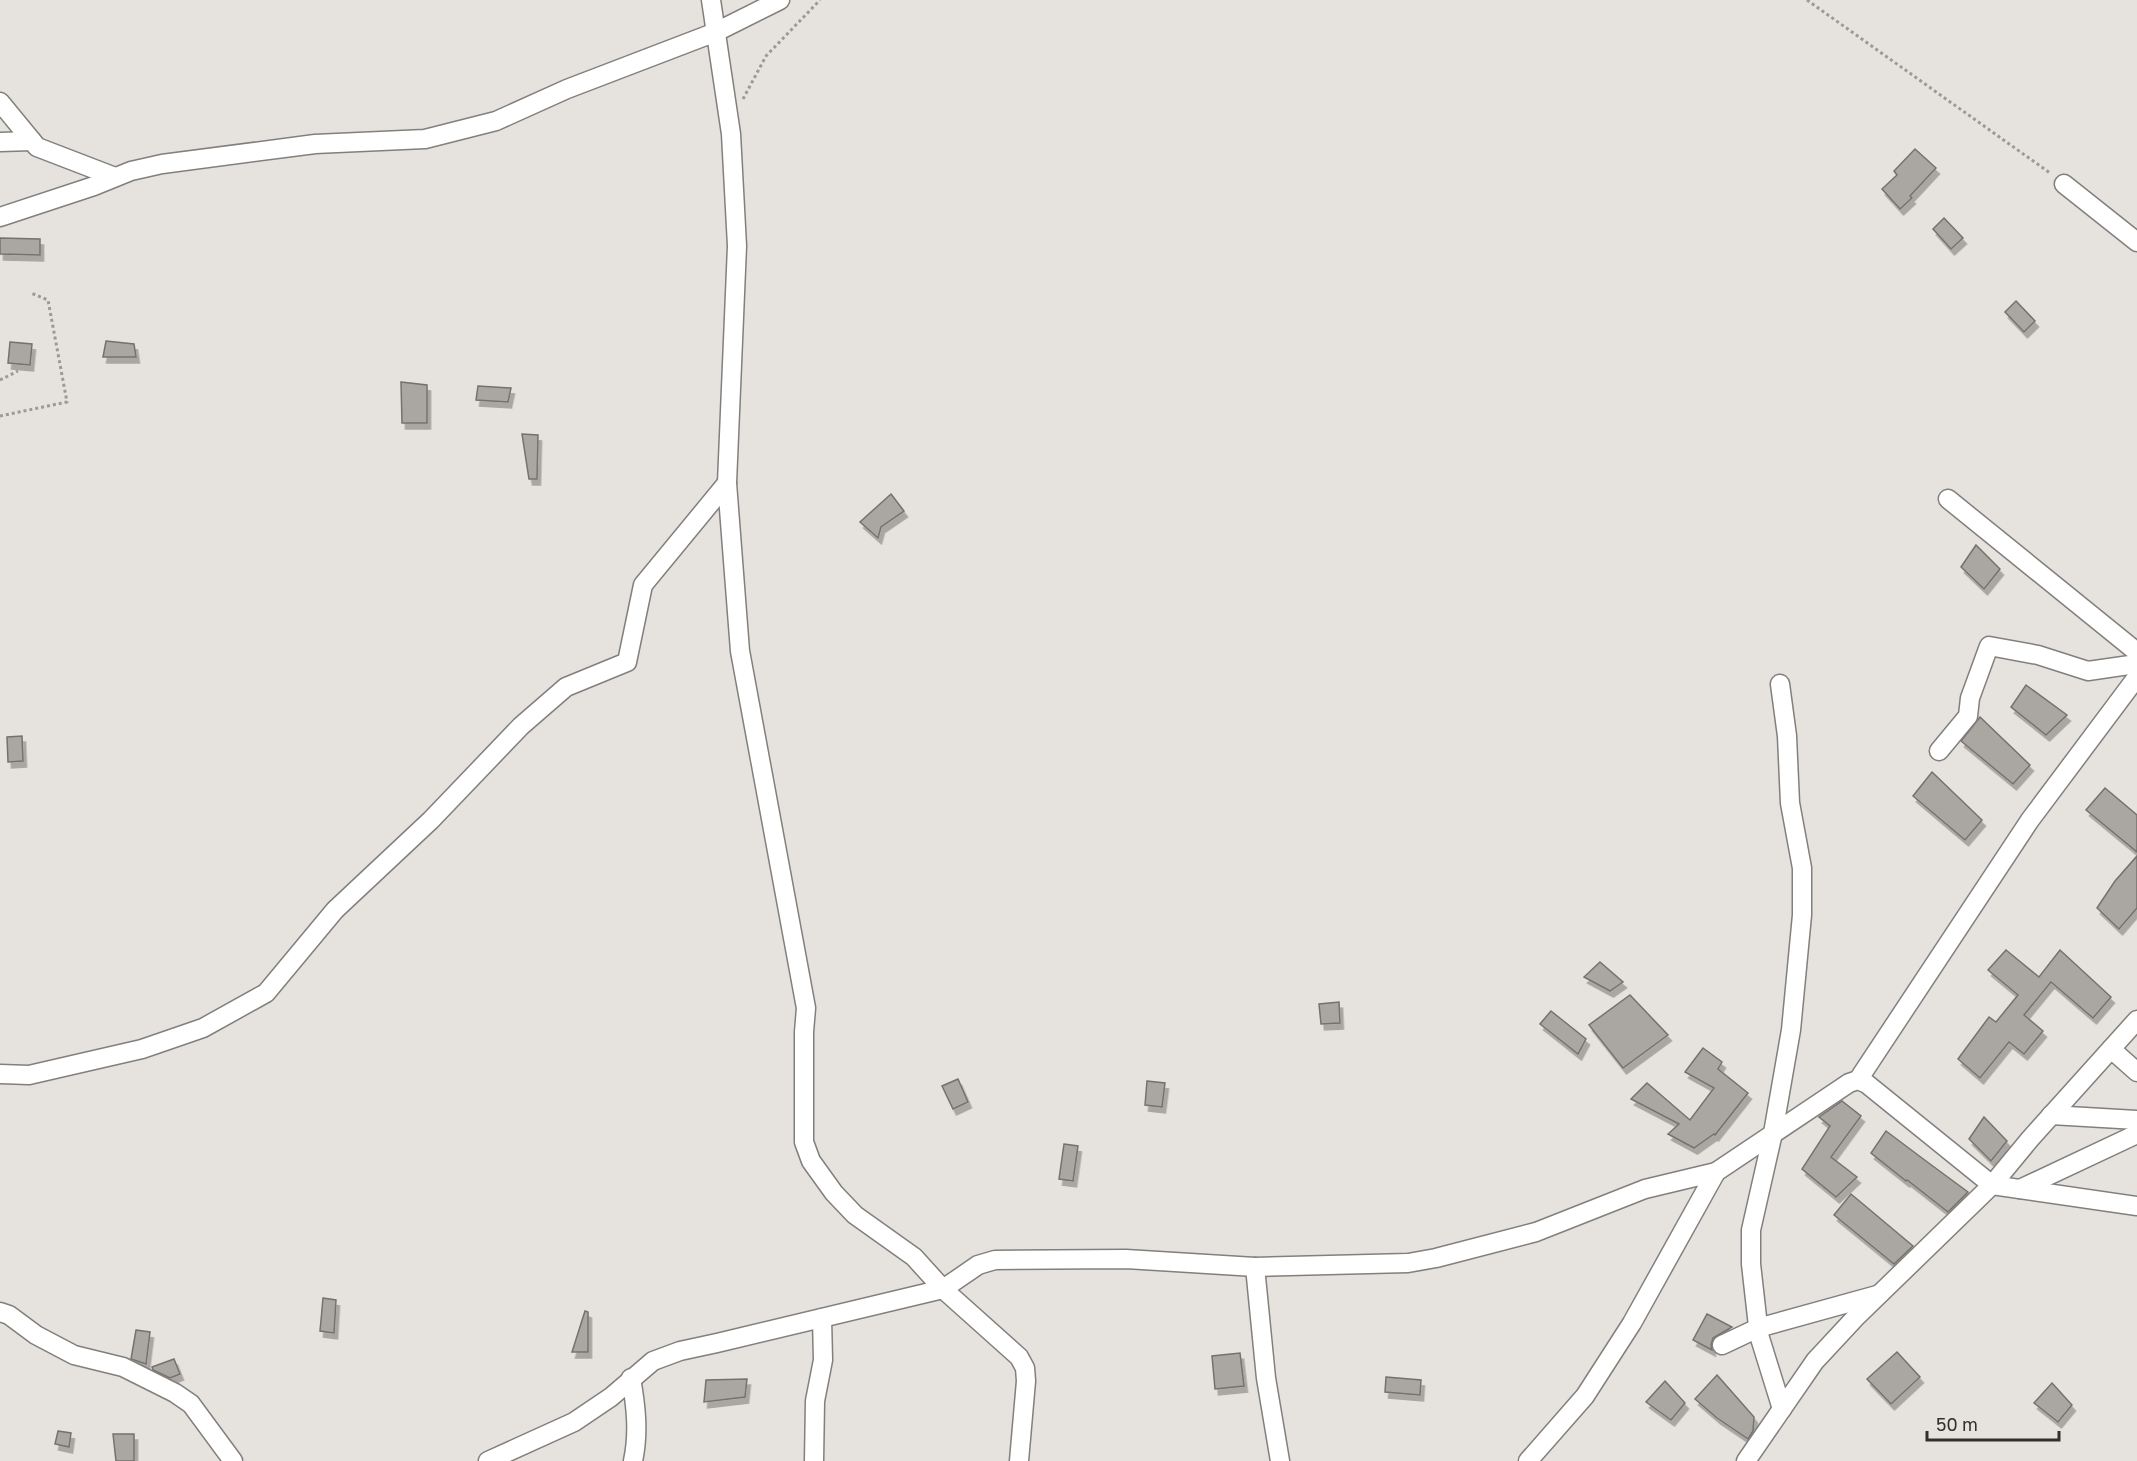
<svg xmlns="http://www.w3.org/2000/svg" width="2137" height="1461" font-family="'Golos Text',sans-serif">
	<defs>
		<filter id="shadow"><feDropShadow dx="3.5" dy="6" stdDeviation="0" flood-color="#0004"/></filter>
	</defs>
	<rect width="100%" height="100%" fill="#e6e3df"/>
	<g fill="#aaa7a3" stroke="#75726e" stroke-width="1.5" filter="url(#shadow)">
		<polygon points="1915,149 1936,168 1910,196 1912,198 1900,209 1882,189 1897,175 1894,171"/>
		<polygon points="1944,218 1963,238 1951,249 1933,229"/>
		<polygon points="0,238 40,239 40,255 0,254"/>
		<polygon points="2016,301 2035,321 2024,332 2005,312"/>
		<polygon points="106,341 134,344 136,357 103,357"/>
		<polygon points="10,342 32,344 30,365 8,363"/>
		<polygon points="401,382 427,385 427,423 402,423"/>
		<polygon points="478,386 511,388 508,402 476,400"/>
		<polygon points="522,434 538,435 537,479 529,479"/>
		<polygon points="891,494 904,511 881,527 878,538 860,522"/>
		<polygon points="1976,545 2000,569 1984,589 1961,567"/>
		<polygon points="2026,685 2067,715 2046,735 2011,707"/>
		<polygon points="1980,717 2030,765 2013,784 1961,741"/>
		<polygon points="22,736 23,761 8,762 7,737"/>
		<polygon points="1932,772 1982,820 1965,840 1913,796"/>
		<polygon points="2105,788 2137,815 2137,852 2086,810"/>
		<polygon points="2137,856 2137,908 2119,929 2097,908 2115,881"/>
		<polygon points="2006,950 2039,977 2060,950 2111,997 2093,1018 2051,982 2024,1015 2043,1031 2024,1054 2009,1042 1980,1078 1958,1059 1989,1017 1996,1022 2018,995 1988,970"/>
		<polygon points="1600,962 1623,982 1610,991 1584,977"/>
		<polygon points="1630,995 1668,1035 1623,1068 1589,1025"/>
		<polygon points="1339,1002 1340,1023 1321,1024 1319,1004"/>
		<polygon points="1551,1011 1586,1039 1578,1054 1540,1024"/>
		<polygon points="1703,1048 1722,1062 1718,1069 1748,1093 1715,1135 1714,1134 1694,1148 1668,1134 1679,1124 1631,1099 1647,1083 1690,1120 1714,1088 1685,1072"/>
		<polygon points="958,1079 968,1102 953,1109 942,1086"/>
		<polygon points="1147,1081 1165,1083 1162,1107 1145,1105"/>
		<polygon points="1842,1101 1861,1116 1831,1157 1857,1177 1836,1197 1802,1169 1830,1126 1819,1117"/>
		<polygon points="1984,1117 2007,1141 1991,1161 1969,1139"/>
		<polygon points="1886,1131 1926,1161 1968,1192 1948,1212 1907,1180 1906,1181 1871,1153"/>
		<polygon points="1064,1144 1078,1146 1073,1181 1059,1179"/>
		<polygon points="1851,1194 1913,1246 1894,1264 1834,1215"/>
		<polygon points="323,1298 336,1300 334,1333 320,1331"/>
		<polygon points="585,1311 588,1312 588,1352 572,1352"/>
		<polygon points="1707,1314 1732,1327 1713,1338 1711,1345 1712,1350 1693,1340"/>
		<polygon points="136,1330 150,1332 146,1364 131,1359"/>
		<polygon points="1897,1352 1920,1377 1891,1404 1867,1379"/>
		<polygon points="1240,1353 1244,1386 1215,1389 1212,1356"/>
		<polygon points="174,1359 180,1374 170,1378 153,1370 152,1367"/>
		<polygon points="1717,1375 1754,1417 1753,1431 1748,1439 1717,1418 1695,1399"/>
		<polygon points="1386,1377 1421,1380 1420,1395 1385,1392"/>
		<polygon points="747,1379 745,1397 704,1402 706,1380"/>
		<polygon points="1665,1381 1685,1403 1671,1420 1646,1402"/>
		<polygon points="2052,1383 2072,1405 2058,1422 2034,1403"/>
		<polygon points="58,1431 71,1433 69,1447 55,1444"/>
		<polygon points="113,1434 134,1434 134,1461 116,1461"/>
	</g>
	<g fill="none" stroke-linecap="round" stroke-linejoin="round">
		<g stroke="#827f7c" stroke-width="21">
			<g id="minor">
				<polyline points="711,0 731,134 737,246 727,483 740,651 806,1008 804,1032 804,1142 811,1161 834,1193 855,1215 914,1257 943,1289 1019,1357 1025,1368 1026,1381 1019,1461"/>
				<polyline points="0,102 37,147 115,177"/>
				<polyline points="0,142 32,141"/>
				<polyline points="2064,184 2137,242"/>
				<polyline points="0,217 94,186 131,171 162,164 315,144 425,139 496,121 567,89 716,32 780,0"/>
				<polyline points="1948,499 2137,652"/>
				<polyline points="1780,684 1787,736 1790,803 1802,868 1802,915 1791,1030 1773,1133 1751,1230 1751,1264 1759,1335 1782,1409"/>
				<polyline points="1939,751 1968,716 1970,698 1989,646 2038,655 2088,671 2137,664"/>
				<polyline points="2111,1049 2137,1072"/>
				<polyline points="0,1074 29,1075 142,1049 203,1028 266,993 335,910 431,820 521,726 566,687 627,662 643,585 727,483"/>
				<polyline points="1858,1080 2030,820 2137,677"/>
				<polyline points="2051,1115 2137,1120"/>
				<polyline points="2020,1189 2137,1134"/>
				<polyline points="1255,1267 1266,1378 1280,1461"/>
				<polyline points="0,1312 9,1315 36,1335 74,1355 123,1367 175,1393 191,1404 233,1461"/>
				<polyline points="1722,1345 1758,1328 1877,1295"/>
				<path d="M631,1378C636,1406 639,1433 633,1461"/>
				<polyline points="488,1461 574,1422 611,1397 653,1361 680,1351 717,1343 943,1289 978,1265 995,1260 1126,1259 1255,1267 1408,1263 1436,1258 1536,1232 1645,1189 1716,1172 1849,1083 1858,1080 1867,1084 1992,1185 2137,1206"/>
				<polyline points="814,1461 815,1401 823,1360 822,1318"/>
				<polyline points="1528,1461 1585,1396 1632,1323 1716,1172"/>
				<polyline points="1746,1461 1815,1361 1855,1318 1992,1185 2030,1139 2137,1020"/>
			</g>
		</g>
		<g stroke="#9c9997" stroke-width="3" stroke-dasharray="3 3" stroke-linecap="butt">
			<polyline points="1807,0 2050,173"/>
			<polyline points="743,99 766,56 820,0"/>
			<polyline points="0,380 18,371"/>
			<polyline points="0,416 67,402 48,300 31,293"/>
		</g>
		<use href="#minor" stroke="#fff" stroke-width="18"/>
	</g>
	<path d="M1927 1431v9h132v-9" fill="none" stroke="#32302f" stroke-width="3"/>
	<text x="1936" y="1431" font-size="18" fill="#32302f" stroke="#e6e3df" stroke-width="4.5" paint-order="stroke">50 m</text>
</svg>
